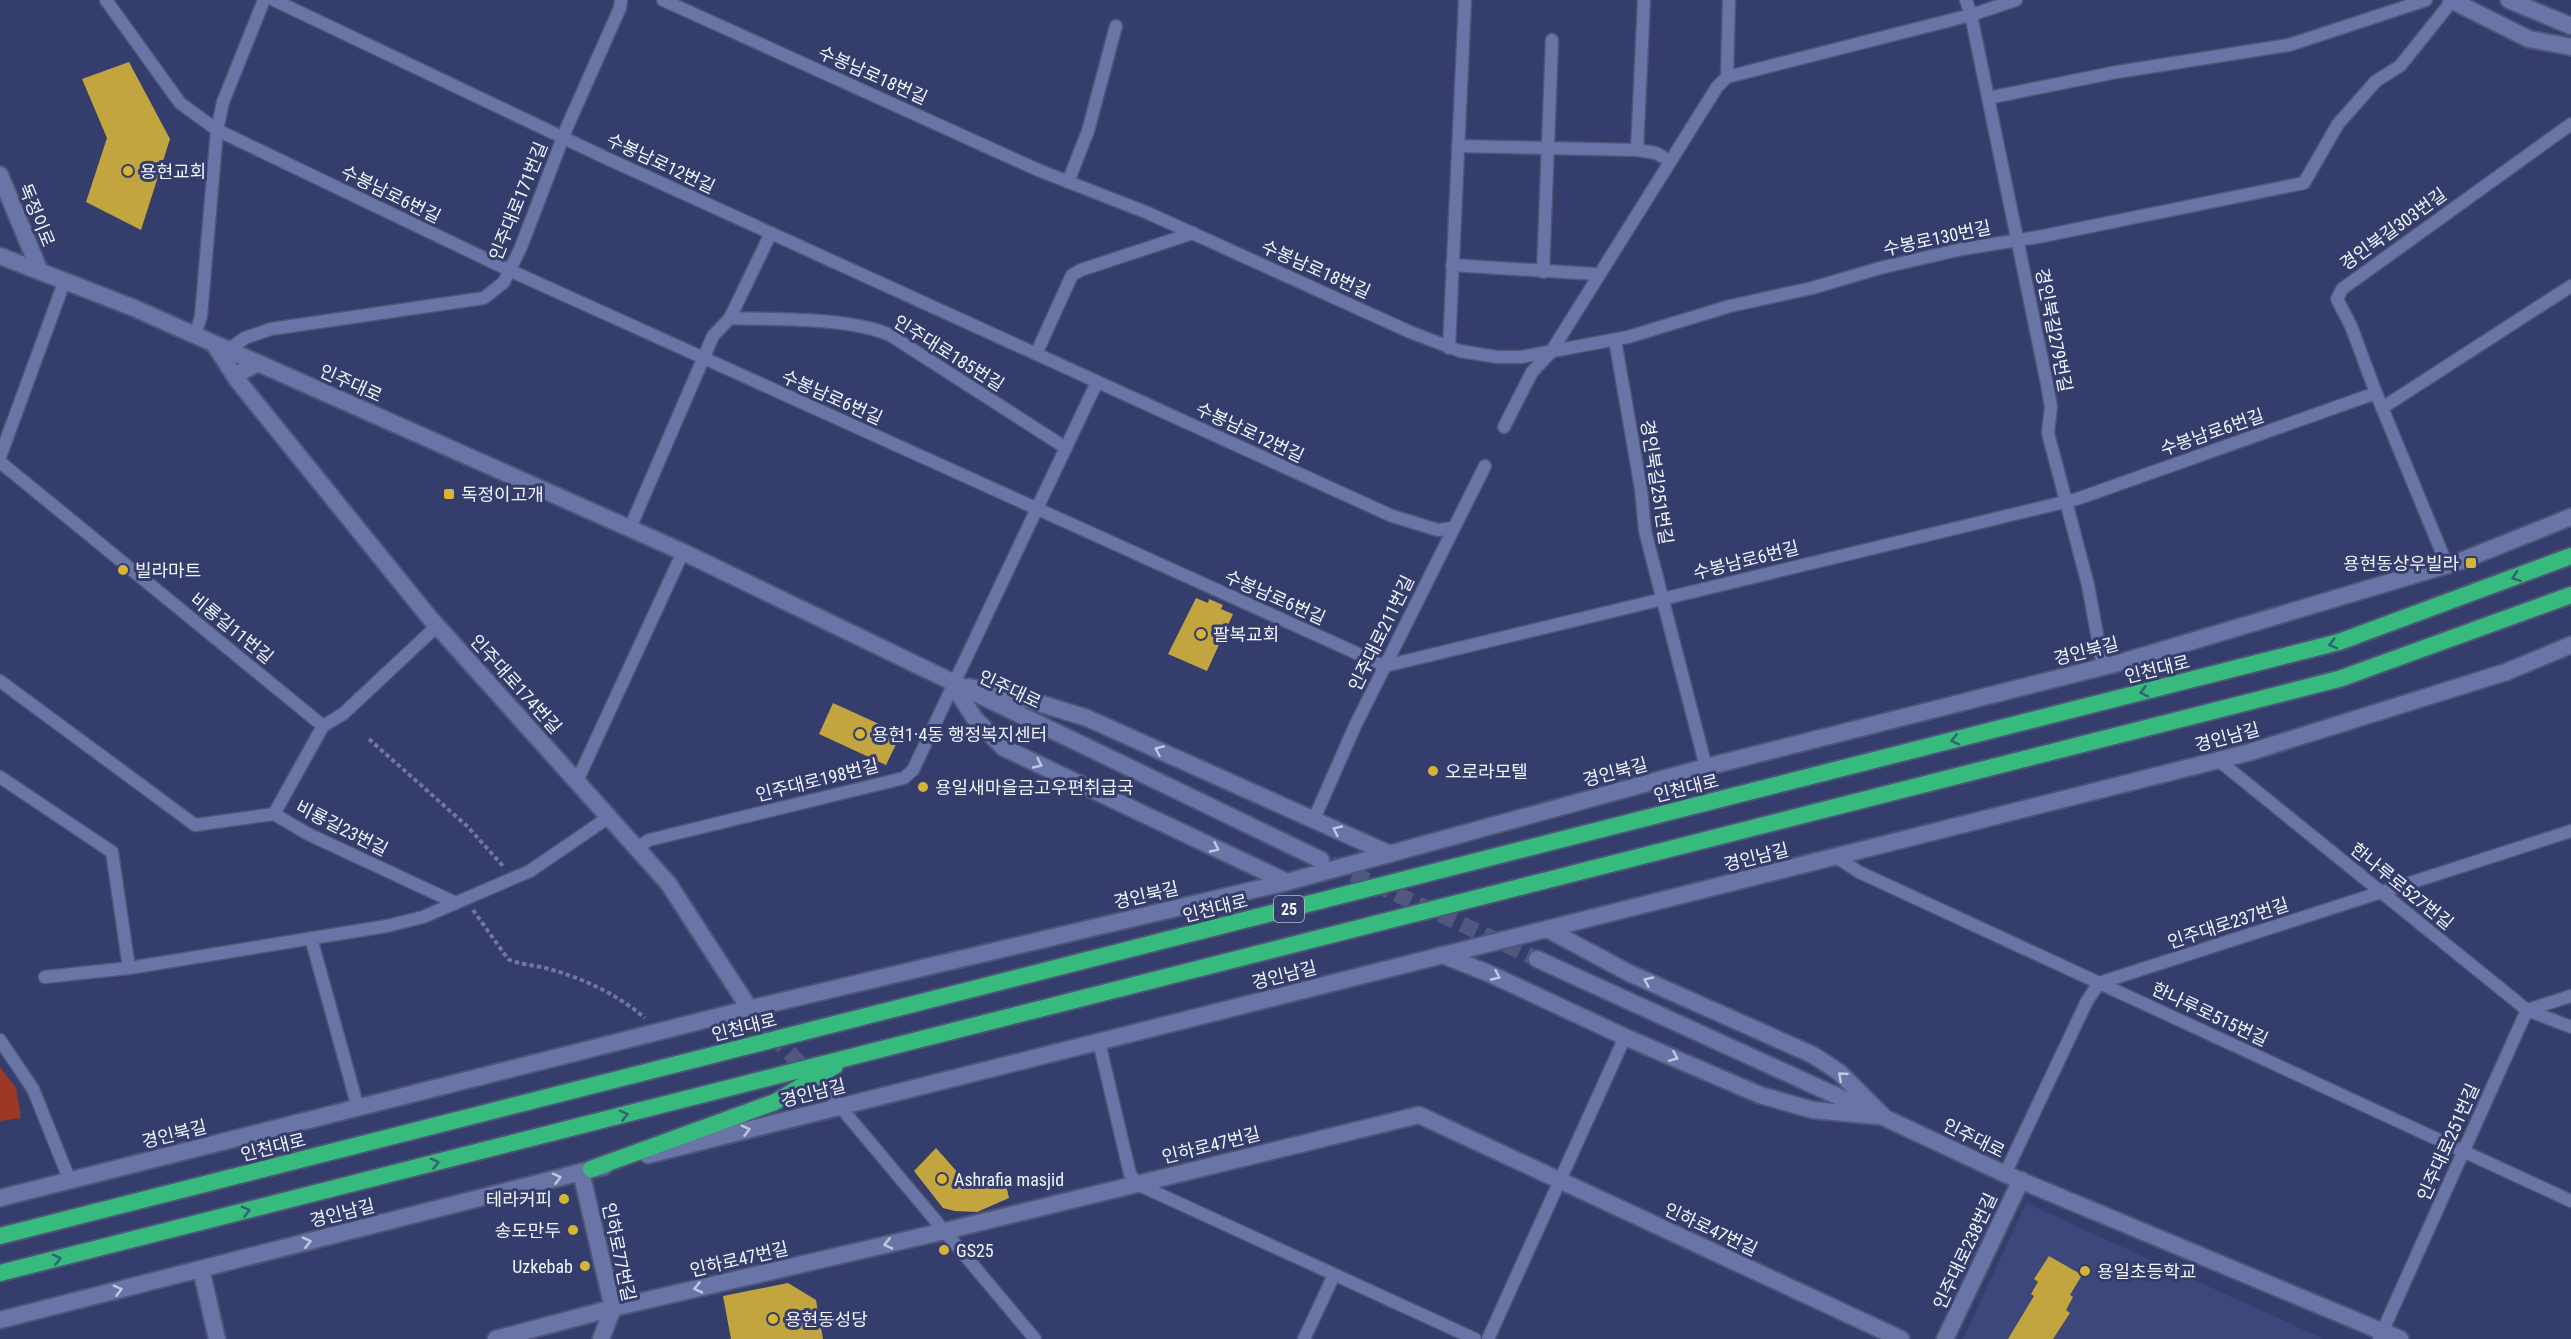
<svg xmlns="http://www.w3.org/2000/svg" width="2571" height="1339" font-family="'Roboto Condensed','Noto Sans KR',sans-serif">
	<rect width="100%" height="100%" fill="#343d6b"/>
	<polygon fill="#3d477b" points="2026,1203 2324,1339 1963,1339"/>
	<polygon fill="#9c3925" points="0,1067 16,1088 21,1118 0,1121"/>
	<g fill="#c2a53e">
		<polygon points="129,62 170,139 141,230 86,202 107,138 82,79"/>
		<polygon points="1196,598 1208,603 1209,599 1223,605 1221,609 1233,614 1207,671 1168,654"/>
		<polygon points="833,703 901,734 886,765 819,734"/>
		<polygon points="936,1148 967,1183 1004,1176 1009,1198 977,1212 955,1211 943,1208 914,1171"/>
		<polygon points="2049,1256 2082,1275 2070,1295 2073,1297 2066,1310 2070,1313 2053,1339 2008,1339 2034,1296 2031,1294 2038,1282 2034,1279"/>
		<polygon points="788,1283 816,1300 823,1339 731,1339 723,1296"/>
	</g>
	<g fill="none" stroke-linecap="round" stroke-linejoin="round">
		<polyline stroke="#505880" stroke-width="16" stroke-dasharray="16 8" stroke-linecap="butt" points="756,1018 832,1097"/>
		<polyline stroke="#505880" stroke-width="16" stroke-dasharray="16 8" stroke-linecap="butt" points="1331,864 1537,959"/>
		<g stroke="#4f5577" stroke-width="15">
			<g id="service">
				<polyline points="106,0 180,103 217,130 509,270 1385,666 2077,499 2376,393"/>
				<polyline points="274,0 606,158 1392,516 1438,530 1454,528"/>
				<polyline points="663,0 1038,170 1148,213 1410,332 1460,351 1497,357 1521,357 1628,337 1730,306 1812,288 1880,268 1962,249 2038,237 2304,183 2338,124 2376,81 2400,66 2452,1"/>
				<polyline points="1966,0 1971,15 2047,384 2051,407 2048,433 2088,585 2103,667"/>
				<polyline points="1727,77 1971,15 2016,0"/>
				<polyline points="1988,98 2117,72 2289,45 2426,0"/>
				<polyline points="1458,146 1637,150 1656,153 1670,161"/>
				<polyline points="1637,150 1644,0"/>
				<polyline points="1068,182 1088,131 1116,26"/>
				<polyline points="1452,265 1595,274 1598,276"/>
				<polyline points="1543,272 1552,40"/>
				<path d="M730,318C778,320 847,317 890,335L1066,448"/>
				<polyline points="195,335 201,316 217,130 223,102 264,0"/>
				<polyline points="1615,340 1641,489 1645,531 1706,767"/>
				<polyline points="1449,348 1465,0"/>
				<polyline points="228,350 245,338 271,329 484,298 504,282 521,247 567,127 620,8 621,0"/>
				<polyline points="1036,354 1072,275 1081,270 1193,233"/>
				<polyline points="2382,408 2571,286"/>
				<polyline points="1504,427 1532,372 1551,352 1717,87 1727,77 1729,0"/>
				<polyline points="0,457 65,280"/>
				<polyline points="0,462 323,726"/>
				<polyline points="630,528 713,336 730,318 771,233"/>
				<polyline points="2447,565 2376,393 2351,326 2337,299 2342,289 2571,124"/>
				<polyline points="0,681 195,825 274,814 308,834 456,903"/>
				<polyline points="2218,760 2527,1010 2571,1027"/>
				<polyline points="0,777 112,852 129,968"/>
				<polyline points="577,781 683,552"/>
				<polyline points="274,814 323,726 343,714 437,626"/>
				<polyline points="1314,819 1355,726 1485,466"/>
				<polyline points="637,848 649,840 904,778 913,770 1097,382"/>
				<polyline points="1836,857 1859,872 2571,1201"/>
				<polyline points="311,938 358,1108"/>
				<polyline points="45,977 129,968 387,926 423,917 530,871 609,817"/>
				<polyline points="0,1040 33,1089 70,1181"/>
				<polyline points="1099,1042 1130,1174 1137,1184 1475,1339"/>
				<polyline points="832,1097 1035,1339"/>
				<polyline points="2005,1174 2087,1001 2099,983 2571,831"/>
				<polyline points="1304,1339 1334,1275"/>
				<polyline points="1488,1339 1625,1037"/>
				<polyline points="2379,1339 2527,1010 2571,996"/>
			</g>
		</g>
		<g stroke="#4f5577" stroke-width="20">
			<g id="minor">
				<polyline points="214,344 238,381 241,372 258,363"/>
				<polyline points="238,381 429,617 668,883 755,1017"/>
				<polyline points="648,1155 2247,753 2506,672 2571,645"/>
				<polyline points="581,1172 613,1308 601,1339"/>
				<polyline points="0,1198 748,1009 1287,882 1706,767 2122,662 2461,561 2571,517"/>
				<polyline points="201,1269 217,1339"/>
				<polyline points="0,1320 605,1166"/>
				<polyline points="496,1339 613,1308 945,1231 1419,1115 1901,1339"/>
				<polyline points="1945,1339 2021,1180"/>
			</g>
		</g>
		<g stroke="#4f5577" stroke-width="20">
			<g id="tertiary">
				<polyline points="2451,0 2529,39 2571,47"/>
				<polyline points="2509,0 2571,26"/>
				<polyline points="0,175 39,269"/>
				<polyline points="952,683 975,719 1004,748 1287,882"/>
				<polyline points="969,687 1029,700 1087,718 1390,854"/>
				<polyline points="1547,929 1629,973 1813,1055 1839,1072 1883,1116"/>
				<polyline points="1442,955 1488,973 1625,1037 1760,1095 1813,1110 1877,1116"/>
			</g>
		</g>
		<g stroke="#4f5577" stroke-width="20">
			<g id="secondary">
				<polyline points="0,256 134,308 683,552 1321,860"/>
				<polyline points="1537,959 1883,1117 2005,1174 2400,1339"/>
			</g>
		</g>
		<g stroke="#4f5577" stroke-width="20">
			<g id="trunk">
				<polyline points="591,1169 775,1102 835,1066"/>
				<polyline points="0,1236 2339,642 2571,556"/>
				<polyline points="0,1273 2339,679 2571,595"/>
			</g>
		</g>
		<g stroke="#707798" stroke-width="4" stroke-dasharray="4.5 3" stroke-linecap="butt">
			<polyline points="369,739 467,826 503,866"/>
			<path d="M473,910L508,959C520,965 536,965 549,969C583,978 618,995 645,1018"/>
		</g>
		<use href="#service" stroke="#6975a7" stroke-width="12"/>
		<use href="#minor" stroke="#6975a7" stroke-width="16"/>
		<use href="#tertiary" stroke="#6975a7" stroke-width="16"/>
		<use href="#secondary" stroke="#6975a7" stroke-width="16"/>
		<use href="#trunk" stroke="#36ba7e" stroke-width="16"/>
	</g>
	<defs><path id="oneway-chevron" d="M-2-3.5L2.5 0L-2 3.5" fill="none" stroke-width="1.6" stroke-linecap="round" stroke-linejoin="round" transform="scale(1.5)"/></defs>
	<g stroke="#356271">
		<use href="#oneway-chevron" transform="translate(2516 577) rotate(160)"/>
		<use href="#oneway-chevron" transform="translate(2333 644) rotate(165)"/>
		<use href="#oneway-chevron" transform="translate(2144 692) rotate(166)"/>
		<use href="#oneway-chevron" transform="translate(1955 740) rotate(166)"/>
		<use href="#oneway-chevron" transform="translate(624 1115) rotate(-14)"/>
		<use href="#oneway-chevron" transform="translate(435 1163) rotate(-14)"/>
		<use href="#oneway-chevron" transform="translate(246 1211) rotate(-14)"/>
		<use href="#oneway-chevron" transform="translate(57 1259) rotate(-14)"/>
	</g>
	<g stroke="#c2c8dd">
		<use href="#oneway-chevron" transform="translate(1159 750) rotate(-156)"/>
		<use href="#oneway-chevron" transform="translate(1038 764) rotate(25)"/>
		<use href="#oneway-chevron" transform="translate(1337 830) rotate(-155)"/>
		<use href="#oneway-chevron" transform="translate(1215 848) rotate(25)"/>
		<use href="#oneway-chevron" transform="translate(1496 976) rotate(25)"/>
		<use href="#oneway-chevron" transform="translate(1648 981) rotate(-155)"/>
		<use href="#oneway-chevron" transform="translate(1674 1057) rotate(23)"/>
		<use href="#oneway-chevron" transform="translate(1842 1076) rotate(-139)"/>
		<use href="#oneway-chevron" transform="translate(746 1130) rotate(-14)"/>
		<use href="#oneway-chevron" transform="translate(557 1178) rotate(-14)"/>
		<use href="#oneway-chevron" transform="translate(307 1242) rotate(-14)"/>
		<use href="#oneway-chevron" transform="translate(888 1244) rotate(167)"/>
		<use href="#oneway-chevron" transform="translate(698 1288) rotate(167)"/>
		<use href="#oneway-chevron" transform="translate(118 1290) rotate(-14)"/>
	</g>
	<g fill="#d7b434" stroke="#343d6b" stroke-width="2">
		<circle cx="128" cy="171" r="6"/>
		<rect x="443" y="488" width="12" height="12" rx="3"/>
		<rect x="2465" y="557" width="12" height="12" rx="3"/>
		<circle cx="123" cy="570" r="6"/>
		<circle cx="1201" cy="634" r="6"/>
		<circle cx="860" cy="734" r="6"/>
		<circle cx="1433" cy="771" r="6"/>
		<circle cx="923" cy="787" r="6"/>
		<circle cx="942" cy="1179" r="6"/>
		<circle cx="564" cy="1199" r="6"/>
		<circle cx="573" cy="1230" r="6"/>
		<circle cx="944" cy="1250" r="6"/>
		<circle cx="585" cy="1266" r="6"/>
		<circle cx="2085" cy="1271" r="6"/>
		<circle cx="773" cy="1319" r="6"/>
	</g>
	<g text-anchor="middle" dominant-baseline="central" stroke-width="6" stroke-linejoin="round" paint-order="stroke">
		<rect fill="#343d6b" stroke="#b9bdcf" stroke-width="1.5" x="1274" y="896" width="30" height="26" rx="4.5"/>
		<g font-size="16" font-weight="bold" fill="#f2f4fa">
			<text x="1289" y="909">25</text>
		</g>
		<g font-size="18" fill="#f2f4fa" stroke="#343d6b">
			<text transform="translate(873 75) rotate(24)">수봉남로18번길</text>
			<text transform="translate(661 163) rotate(25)">수봉남로12번길</text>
			<text transform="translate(391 194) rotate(26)">수봉남로6번길</text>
			<text transform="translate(518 201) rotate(-68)">인주대로171번길</text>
			<text transform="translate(37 215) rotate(68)">독정이로</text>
			<text transform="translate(2393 229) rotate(-36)">경인북길303번길</text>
			<text transform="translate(1937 238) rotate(-12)">수봉로130번길</text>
			<text transform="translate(1316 269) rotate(24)">수봉남로18번길</text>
			<text transform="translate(2054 330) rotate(79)">경인북길279번길</text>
			<text transform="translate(949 353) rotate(32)">인주대로185번길</text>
			<text transform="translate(351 383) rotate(24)">인주대로</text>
			<text transform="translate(832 397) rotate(24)">수봉남로6번길</text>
			<text transform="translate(1250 432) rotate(25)">수봉남로12번길</text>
			<text transform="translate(2212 432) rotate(-19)">수봉남로6번길</text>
			<text transform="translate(1657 482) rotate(81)">경인북길251번길</text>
			<text transform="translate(1746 560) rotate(-14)">수봉남로6번길</text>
			<text transform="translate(1275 597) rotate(24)">수봉남로6번길</text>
			<text transform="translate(232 628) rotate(39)">비룡길11번길</text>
			<text transform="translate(1381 633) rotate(-64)">인주대로211번길</text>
			<text transform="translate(2086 651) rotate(-14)">경인북길</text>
			<text transform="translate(2157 669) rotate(-14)">인천대로</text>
			<text transform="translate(516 684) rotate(48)">인주대로174번길</text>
			<text transform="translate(1010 689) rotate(25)">인주대로</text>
			<text transform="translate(2227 737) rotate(-15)">경인남길</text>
			<text transform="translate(1615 772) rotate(-15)">경인북길</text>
			<text transform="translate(817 780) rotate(-14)">인주대로198번길</text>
			<text transform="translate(1686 788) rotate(-14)">인천대로</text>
			<text transform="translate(342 828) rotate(27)">비룡길23번길</text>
			<text transform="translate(1756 857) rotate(-14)">경인남길</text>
			<text transform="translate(2402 886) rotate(39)">한나루로527번길</text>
			<text transform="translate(1146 895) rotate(-13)">경인북길</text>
			<text transform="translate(1215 908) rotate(-14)">인천대로</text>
			<text transform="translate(2228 923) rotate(-18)">인주대로237번길</text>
			<text transform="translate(1284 975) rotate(-14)">경인남길</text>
			<text transform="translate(2210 1014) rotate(25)">한나루로515번길</text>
			<text transform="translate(744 1027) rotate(-14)">인천대로</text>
			<text transform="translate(813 1093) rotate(-14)">경인남길</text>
			<text transform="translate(174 1134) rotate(-14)">경인북길</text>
			<text transform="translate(1974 1138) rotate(26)">인주대로</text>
			<text transform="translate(2448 1142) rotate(-66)">인주대로251번길</text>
			<text transform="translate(1211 1145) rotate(-14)">인하로47번길</text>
			<text transform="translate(273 1147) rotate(-14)">인천대로</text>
			<text transform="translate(342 1213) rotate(-14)">경인남길</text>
			<text transform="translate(1711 1229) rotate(25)">인하로47번길</text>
			<text transform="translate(1965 1251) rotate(-65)">인주대로238번길</text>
			<text transform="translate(619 1252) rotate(78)">인하로77번길</text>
			<text transform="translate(739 1259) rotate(-13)">인하로47번길</text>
		</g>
		<g font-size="18" fill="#f2f4fa" stroke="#343d6b" text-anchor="start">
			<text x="140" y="171">용현교회</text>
			<text x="461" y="494">독정이고개</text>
			<text x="2459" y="563" text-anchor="end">용현동상우빌라</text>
			<text x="135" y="570">빌라마트</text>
			<text x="1213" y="634">팔복교회</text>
			<text x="872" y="734">용현1·4동 행정복지센터</text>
			<text x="1445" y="771">오로라모텔</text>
			<text x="935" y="787">용일새마을금고우편취급국</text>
			<text x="954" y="1179">Ashrafia masjid</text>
			<text x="552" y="1199" text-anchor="end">테라커피</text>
			<text x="561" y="1230" text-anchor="end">송도만두</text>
			<text x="956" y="1250">GS25</text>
			<text x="573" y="1266" text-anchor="end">Uzkebab</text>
			<text x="2097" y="1271">용일초등학교</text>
			<text x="785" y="1319">용현동성당</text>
		</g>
	</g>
</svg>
